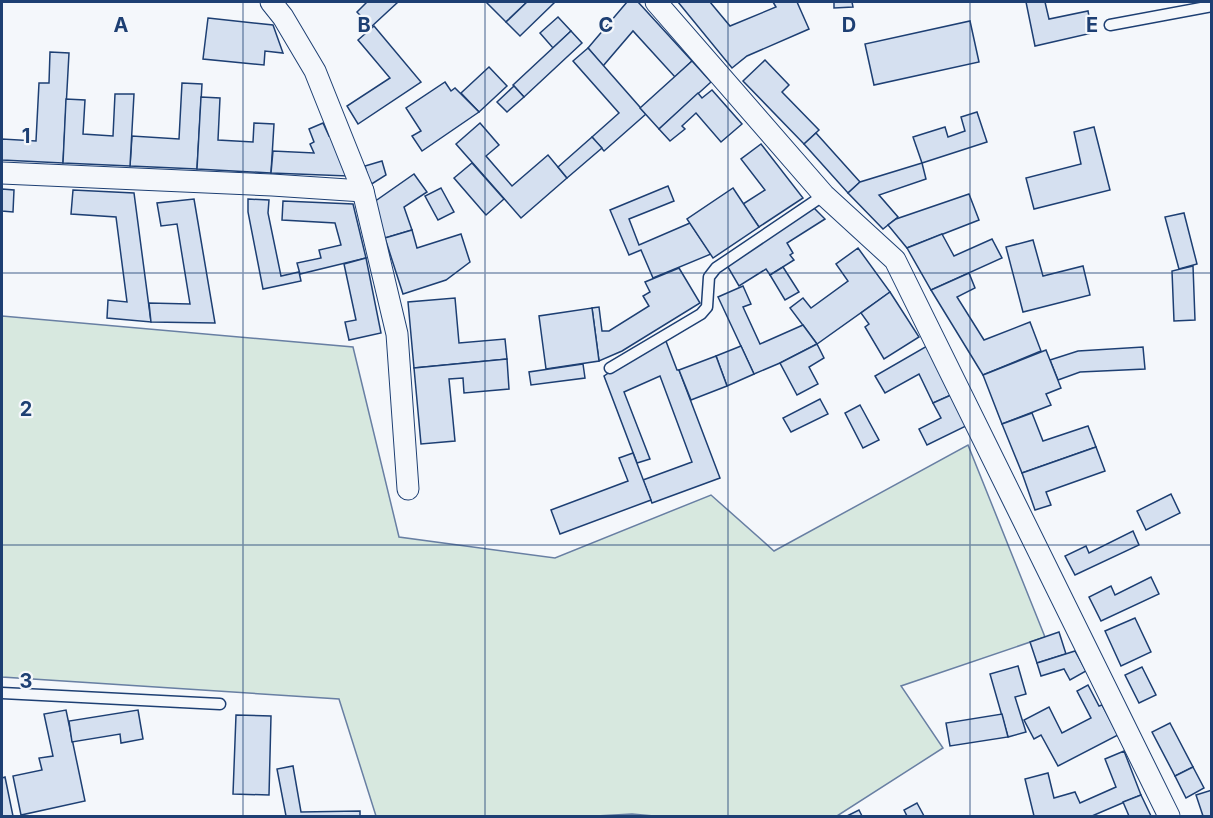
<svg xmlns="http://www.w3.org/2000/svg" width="1213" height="818" font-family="Inter,sans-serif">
	<rect width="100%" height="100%" fill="#f4f7fb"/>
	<polygon fill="#d7e8df" stroke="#687fa3" stroke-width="1.5" points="2,316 353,347 399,537 555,558 711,495 774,551 968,445 1045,637 901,686 943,748 837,816 654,816 632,814 596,816 376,816 339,699 2,677"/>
	<g fill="#d5e0f0" stroke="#1d3f73" stroke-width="1.5">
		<polygon points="367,2 398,2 371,27 357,12"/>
		<polygon points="486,2 527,2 506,22"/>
		<polygon points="527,2 555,2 520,36 506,22"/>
		<polygon points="627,2 638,2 692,61 675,77 633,31 603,66 588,48"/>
		<polygon points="678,2 710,2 730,26 776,7 773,2 797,2 809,29 747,56 732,68"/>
		<polygon points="834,2 852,2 853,7 834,8"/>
		<polygon points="1026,2 1045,2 1049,19 1088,11 1092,33 1035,46"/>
		<polygon points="558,17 571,31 553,48 540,33"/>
		<polygon points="208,18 273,25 283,53 265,51 264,65 203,59"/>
		<polygon points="970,21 979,62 874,85 865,44"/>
		<polygon points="374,26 421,82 358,124 347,106 390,78 358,40"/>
		<polygon points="571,31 582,43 524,97 513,85"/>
		<polygon points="588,48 646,114 604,151 592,137 619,113 573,61"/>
		<polygon points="50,52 69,53 63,163 2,160 2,139 36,141 39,83 49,83"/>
		<polygon points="765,60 789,85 782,92 819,130 804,144 743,81"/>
		<polygon points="692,61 711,82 659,129 640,108"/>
		<polygon points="489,67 507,86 479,112 461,93"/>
		<polygon points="445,82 451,91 455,88 479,112 422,151 412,136 421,131 406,108"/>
		<polygon points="182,83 202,84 197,169 130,166 132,136 179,139"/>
		<polygon points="514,86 524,97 507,112 497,102"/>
		<polygon points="712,90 742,124 721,142 696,113 682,126 685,129 670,141 659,129 698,93 702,98"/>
		<polygon points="115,94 134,94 130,166 63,163 66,99 85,100 83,134 113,136"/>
		<polygon points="201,97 220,98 218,140 253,142 254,123 274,124 271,173 197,169"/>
		<polygon points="977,112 987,142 922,163 913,137 945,127 948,137 965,131 961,117"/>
		<polygon points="323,123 329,136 331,135 348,176 271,173 273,151 314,153 310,144 314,142 309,129"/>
		<polygon points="480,123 499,145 486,156 512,186 548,155 567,178 521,218 456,144"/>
		<polygon points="1094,127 1110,190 1034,209 1026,178 1081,164 1074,132"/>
		<polygon points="816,133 860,182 848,193 804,144"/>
		<polygon points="592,137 602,148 567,178 558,167"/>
		<polygon points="761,144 803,198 759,227 743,204 765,190 741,159"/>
		<polygon points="382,161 386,175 370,185 365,166"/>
		<polygon points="472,163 504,199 486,215 454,178"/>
		<polygon points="922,163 926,179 879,195 898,217 883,229 848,193 860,182"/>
		<polygon points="414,174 427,192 404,207 412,230 385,238 374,202"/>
		<polygon points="668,186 674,201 629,219 639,245 690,223 711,254 653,278 641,250 629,255 610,210"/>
		<polygon points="441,188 454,212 438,220 425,196"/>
		<polygon points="733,188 759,227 713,258 687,219"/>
		<polygon points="2,189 14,190 13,212 2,211"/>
		<polygon points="73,190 134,193 151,322 107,318 108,300 127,302 116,217 71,214"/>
		<polygon points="969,194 979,220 907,248 888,225 896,219"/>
		<polygon points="194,199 215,323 151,322 149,303 190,304 177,224 161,226 157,203"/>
		<polygon points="248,199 269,200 268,213 281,276 299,272 301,281 263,289 248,212"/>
		<polygon points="283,201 353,204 366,258 300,274 297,263 321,258 319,250 341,245 335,223 282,220"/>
		<polygon points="814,208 825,219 787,243 793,253 790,255 794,260 770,275 766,269 739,286 725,262"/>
		<polygon points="1184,213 1197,264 1179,269 1165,217"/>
		<polygon points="412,230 417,248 461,234 470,262 446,280 403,294 385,238"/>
		<polygon points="942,234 954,256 992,239 1002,258 931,290 907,248"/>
		<polygon points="1033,240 1043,276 1083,266 1090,295 1023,312 1006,247"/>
		<polygon points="858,248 890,292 817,344 790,308 803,298 811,308 848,281 836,264"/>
		<polygon points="366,258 381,333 349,340 345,322 356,320 344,264"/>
		<polygon points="1193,266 1195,320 1174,321 1172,271"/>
		<polygon points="783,267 799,292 785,300 770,275"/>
		<polygon points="679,268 700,303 622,351 599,361 592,308 599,307 602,331 609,331 649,306 643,296 650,292 645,282"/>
		<polygon points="969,273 975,288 957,297 984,340 1030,322 1041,351 983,375 931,290"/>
		<polygon points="743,286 751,304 743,307 760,344 803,325 817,344 780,363 754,374 718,297"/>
		<polygon points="890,292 919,337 884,359 865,327 869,324 861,313"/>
		<polygon points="455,298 459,343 505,339 507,359 414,368 408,302"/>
		<polygon points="592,308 599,361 546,369 539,316"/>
		<polygon points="664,336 677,370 679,370 720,478 652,503 643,480 692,462 660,376 624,392 650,459 637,463 604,376"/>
		<polygon points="817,344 824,358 809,367 818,384 797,395 780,363"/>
		<polygon points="741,346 754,374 727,386 716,356"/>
		<polygon points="927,346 951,395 933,403 919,374 885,393 875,376"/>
		<polygon points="1143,347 1145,369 1080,372 1058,380 1050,360 1078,351"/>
		<polygon points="1046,350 1061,388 1046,394 1051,405 1002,424 983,375"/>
		<polygon points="716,356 727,386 691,400 679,370"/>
		<polygon points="507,359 509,389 464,393 463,378 449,379 455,441 421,444 414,368"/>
		<polygon points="583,364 585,378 531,385 529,372"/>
		<polygon points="951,395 966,426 927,445 919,429 941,418 933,403"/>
		<polygon points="820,399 828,414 791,432 783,418"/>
		<polygon points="860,405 879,440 863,448 845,413"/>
		<polygon points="1032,413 1043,441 1088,426 1096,447 1022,473 1002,424"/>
		<polygon points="1096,447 1105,471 1046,492 1051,505 1035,510 1022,473"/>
		<polygon points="633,453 651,500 560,534 551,510 628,481 619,458"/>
		<polygon points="1171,494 1180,513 1146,530 1137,511"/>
		<polygon points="1133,531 1139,545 1075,575 1065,556 1086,546 1089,553"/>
		<polygon points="1151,577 1159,594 1101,621 1089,597 1111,586 1115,595"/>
		<polygon points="1135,618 1151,652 1121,666 1105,631"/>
		<polygon points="1059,632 1066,654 1037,663 1030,642"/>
		<polygon points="1075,651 1086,671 1070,680 1064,669 1041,676 1037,663"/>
		<polygon points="1018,666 1026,694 1015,697 1026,732 1008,737 990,674"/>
		<polygon points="1142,667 1156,695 1139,703 1125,675"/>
		<polygon points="1088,685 1099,706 1102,705 1118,735 1058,766 1041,735 1034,739 1024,720 1049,707 1062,733 1091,718 1077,691"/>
		<polygon points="66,710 85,801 21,815 13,776 42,770 39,758 53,756 44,714"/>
		<polygon points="138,710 143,739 121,743 120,734 72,742 69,721"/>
		<polygon points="1002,714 1008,737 950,746 946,723"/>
		<polygon points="236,715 271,716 269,795 233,794"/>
		<polygon points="1170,723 1193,767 1175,776 1152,732"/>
		<polygon points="1124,751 1141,795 1092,816 1034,816 1025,779 1048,773 1054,798 1075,792 1080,803 1116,787 1105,759"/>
		<polygon points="293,766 301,812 360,811 360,816 286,816 277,769"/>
		<polygon points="1193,767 1204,788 1186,798 1175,776"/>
		<polygon points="5,777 13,816 2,816 2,778"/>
		<polygon points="1212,790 1212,816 1203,816 1196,795"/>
		<polygon points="1141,795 1151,816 1129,816 1123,802"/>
		<polygon points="917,803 924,816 907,816 904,810"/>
		<polygon points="859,810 862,816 847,816"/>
	</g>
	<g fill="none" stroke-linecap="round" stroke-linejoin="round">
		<g stroke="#1d3f73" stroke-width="13">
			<g id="service">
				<polyline points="1110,25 1212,6"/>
				<polyline points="610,368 701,314 707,307 709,277 716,268 824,195"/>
				<polyline points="2,693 220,704"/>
			</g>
		</g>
		<g stroke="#1d3f73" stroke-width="23">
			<g id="minor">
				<polyline points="271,2 283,17 315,71 363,191 397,334 408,489"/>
				<polyline points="656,2 824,195 895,260 1169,816"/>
				<polyline points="2,173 272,185 363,191"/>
			</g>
		</g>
		<use href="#service" stroke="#f4f7fb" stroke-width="10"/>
		<use href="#minor" stroke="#f4f7fb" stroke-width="21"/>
	</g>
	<path fill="none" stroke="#1d3f73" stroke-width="1.5" stroke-opacity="0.55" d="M243,2V816M485,2V816M728,2V816M970,2V816M2,273H1212M2,545H1212"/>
	<g font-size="20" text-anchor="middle" font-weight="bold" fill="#1d3f73" stroke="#f4f7fb" stroke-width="4.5" stroke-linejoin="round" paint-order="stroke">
		<text x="121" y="32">A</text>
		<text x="364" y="32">B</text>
		<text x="606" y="32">C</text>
		<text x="849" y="32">D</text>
		<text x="1092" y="32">E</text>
		<text x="26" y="143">1</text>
		<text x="26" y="416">2</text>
		<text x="26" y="688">3</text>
	</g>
	<rect width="1213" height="818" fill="none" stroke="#1d3f73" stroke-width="6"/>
</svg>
